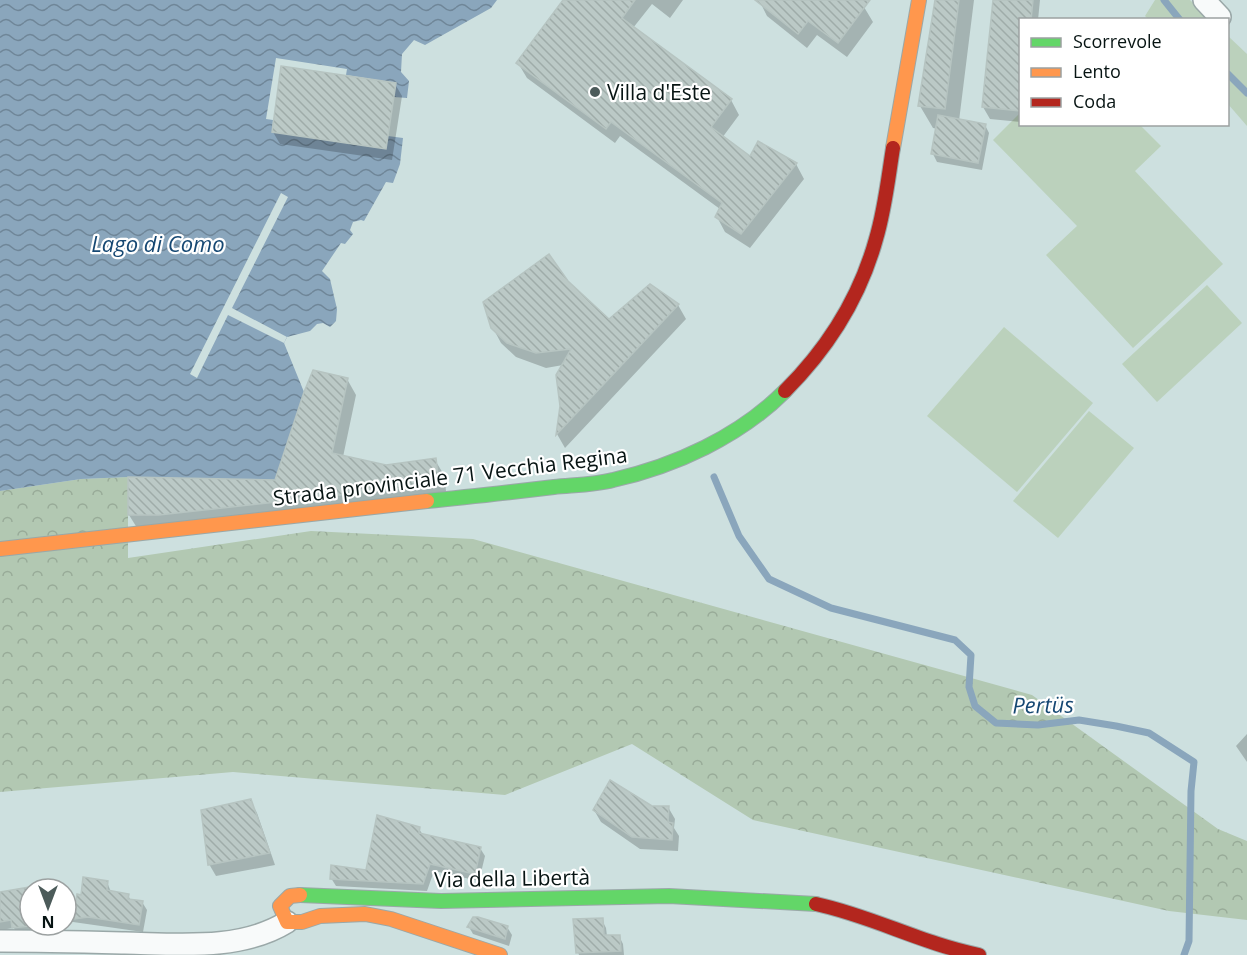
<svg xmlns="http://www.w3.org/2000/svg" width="1247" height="955" font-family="'Open Sans',sans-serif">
	<defs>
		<pattern id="forest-crowns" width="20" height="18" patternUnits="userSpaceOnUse" patternTransform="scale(1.5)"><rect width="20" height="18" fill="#b2c8b2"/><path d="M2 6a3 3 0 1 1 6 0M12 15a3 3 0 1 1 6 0" fill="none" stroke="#98ab98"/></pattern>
		<pattern id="water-waves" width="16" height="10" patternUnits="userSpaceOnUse" patternTransform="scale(1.5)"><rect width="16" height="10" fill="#8aa6bc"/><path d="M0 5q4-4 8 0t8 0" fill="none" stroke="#6f8698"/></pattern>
		<pattern id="building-back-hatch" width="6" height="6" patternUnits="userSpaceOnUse" patternTransform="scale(1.5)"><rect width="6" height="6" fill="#bbc9c6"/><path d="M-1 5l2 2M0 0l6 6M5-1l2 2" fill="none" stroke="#9faca9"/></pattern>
	</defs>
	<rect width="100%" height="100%" fill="#cde0df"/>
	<polygon fill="url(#forest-crowns)" points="128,477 128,558 311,531 473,539 1032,695 1218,829 1247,841 1247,920 1169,911 753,820 632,744 505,795 233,772 0,792 0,491 81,479"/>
	<g fill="#bbd1bc">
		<polygon points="1155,0 1190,0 1210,19 1148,19 1145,16"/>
		<polygon points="1228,36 1247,54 1247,126 1228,104"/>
		<polygon points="1020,113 1020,124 1140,125 1161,146 1135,171 1223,264 1133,348 1046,255 1077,226 993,140"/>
		<polygon points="1207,285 1242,323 1157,402 1122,364"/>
		<polygon points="1004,327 1093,403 1017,492 927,416"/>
		<polygon points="1089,411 1134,448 1058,538 1013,501"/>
	</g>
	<polygon fill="url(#water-waves)" points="0,0 497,0 491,8 425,45 414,40 402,54 401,72 409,81 407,98 394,97 396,83 346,75 347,69 276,58 266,119 273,120 272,132 386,149 388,136 403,138 400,164 393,183 386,182 364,221 361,220 353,222 350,230 353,234 345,244 341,243 322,271 330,279 337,309 336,321 330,327 323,323 317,324 310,331 287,337 284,343 304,392 283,457 312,487 267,480 128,477 81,479 0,491"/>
	<polygon fill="#cde0df" points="281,193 288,197 232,308 287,337 284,343 228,315 197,378 190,374"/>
	<g fill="#0003">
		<polygon points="565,0 683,0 670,18 652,4 633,28 731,100 739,115 722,138 751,158 796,164 804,179 750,248 725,232 717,217 720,209 620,136 615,143 527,78 518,63"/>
		<polygon points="759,0 864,0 864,7 873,22 847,57 817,35 807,48 767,16"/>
		<polygon points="936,0 974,0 959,121 985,125 989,133 982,170 937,162 933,154 938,129 933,128 920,106"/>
		<polygon points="994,0 1040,0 1038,20 1020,20 1020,122 990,119 983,107"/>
		<polygon points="395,84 402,96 392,160 280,144 273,132"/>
		<polygon points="678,305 686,319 565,448 557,434 562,406 563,365 546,368 516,357 501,343 493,328 609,321"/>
		<polygon points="347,379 356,395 343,457 386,466 435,460 444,475 447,499 139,531 129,515 276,481"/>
		<polygon points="1247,734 1247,762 1236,746"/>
		<polygon points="250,801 257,813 275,865 216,876 209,864"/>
		<polygon points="668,807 675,819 674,828 679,836 678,851 640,849 601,822 594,810"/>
		<polygon points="419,829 423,835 480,848 485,856 479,881 434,871 427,891 336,886 331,878 367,871"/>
		<polygon points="107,882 111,892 128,895 131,901 142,902 147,910 143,932 66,921 66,903 78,901 82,896"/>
		<polygon points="31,889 30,925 54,925 55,930 18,936 14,928 0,930 0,894"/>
		<polygon points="602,920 606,928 607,936 619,936 623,944 624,955 579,955 578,952"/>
		<polygon points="469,927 507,927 512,935 509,946 473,934"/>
	</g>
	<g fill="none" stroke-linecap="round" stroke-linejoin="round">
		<g stroke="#8aa6bc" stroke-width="7">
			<polyline points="1164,0 1180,20"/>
			<polyline points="1228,74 1247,93"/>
			<polyline points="714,477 739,536 769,579 831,608 955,640 971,655 969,687 975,706 996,723 1038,725 1079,720 1116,726 1149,733 1194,762 1191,791 1189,941 1184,955"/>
		</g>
	</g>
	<g fill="url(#building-back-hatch)" stroke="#b6c4c1" stroke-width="1.5">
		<polygon points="563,0 635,0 622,18 732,99 711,127 750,156 758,141 797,163 741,234 715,217 722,203 611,122 606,129 516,63"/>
		<polygon points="755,0 870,0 838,43 808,21 798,34"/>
		<polygon points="935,0 959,0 945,109 918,106"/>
		<polygon points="993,0 1033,0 1031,20 1020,20 1020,111 982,107"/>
		<polygon points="281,66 396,83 386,149 272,132"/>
		<polygon points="938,115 986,124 978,163 931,154"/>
		<polygon points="549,254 568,281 609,319 650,284 679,304 556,435 560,406 556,375 571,349 536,353 507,343 491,328 483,302"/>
		<polygon points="313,370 348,378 332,453 386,465 436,458 439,484 159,515 128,515 128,477 275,480 304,392"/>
		<polygon points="610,780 652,806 669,806 668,822 673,823 672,840 632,837 593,810"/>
		<polygon points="251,799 270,853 208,865 201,810"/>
		<polygon points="377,815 420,827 419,833 481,847 475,874 430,864 423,884 330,879 331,865 366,870"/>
		<polygon points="83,877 108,881 107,890 129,894 128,899 143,901 139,925 88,917 73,919 77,894 81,895"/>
		<polygon points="30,887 30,926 12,928 11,920 0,922 0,892"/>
		<polygon points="473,917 478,917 508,926 505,939 467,927"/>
		<polygon points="603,918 604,935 620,935 621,951 576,953 573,919"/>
	</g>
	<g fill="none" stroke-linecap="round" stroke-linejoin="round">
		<g stroke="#9aa8a8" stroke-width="24">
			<g id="street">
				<polyline points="1204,0 1220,17"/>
				<path d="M0,941C42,941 83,942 125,943C179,944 240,951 287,922"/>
			</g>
		</g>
		<g stroke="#9aa8a8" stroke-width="16">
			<g id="fast">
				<path d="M427,501C469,497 512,492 554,487C573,485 594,485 613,480C675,466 739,437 785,391"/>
				<polyline points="300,895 441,901 669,896 816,904"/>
			</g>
		</g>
		<g stroke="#9aa8a8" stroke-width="16">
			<g id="slow">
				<polyline points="893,148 919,0"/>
				<polyline points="0,549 427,501"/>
				<polyline points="300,895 290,896 280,906 287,922 302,922 320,916 365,914 391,919 500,955"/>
			</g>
		</g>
		<g stroke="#9aa8a8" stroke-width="16">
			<g id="jam">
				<path d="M785,391C827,349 860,297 876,239C885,209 888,179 893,148"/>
				<path d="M816,904C872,916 923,944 979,955"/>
			</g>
		</g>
		<use href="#street" stroke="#f8fafa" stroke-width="21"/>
		<use href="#fast" stroke="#63d668" stroke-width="14"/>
		<use href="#slow" stroke="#ff974d" stroke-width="14"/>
		<use href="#jam" stroke="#b3261e" stroke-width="14"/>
	</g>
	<circle fill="#4c5b5a" stroke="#fff" stroke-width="2" cx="595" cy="92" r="6"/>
	<g text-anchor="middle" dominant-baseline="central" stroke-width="4.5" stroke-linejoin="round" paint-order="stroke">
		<g font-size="21" fill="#071413" stroke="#fff" text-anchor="start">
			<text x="607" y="92">Villa d'Este</text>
		</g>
		<g font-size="21" fill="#071413" stroke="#fff">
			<text transform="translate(450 476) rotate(-7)">Strada provinciale 71 Vecchia Regina</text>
			<text transform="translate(512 878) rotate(-1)">Via della Libertà</text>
		</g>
		<g font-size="22" font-style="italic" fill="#164873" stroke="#fff">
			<text x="158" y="243">Lago di Como</text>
			<text transform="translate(1043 704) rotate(-1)">Pertüs</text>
		</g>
	</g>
	<rect x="1019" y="18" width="210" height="108" fill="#ffffff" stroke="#9ca1a1" stroke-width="1.5"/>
	<rect x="1031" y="38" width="30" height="9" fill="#63d668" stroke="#9ca1a1" stroke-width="1.5"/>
	<text x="1073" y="48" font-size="18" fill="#071413">Scorrevole</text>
	<rect x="1031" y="68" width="30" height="9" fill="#ff974d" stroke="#9ca1a1" stroke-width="1.5"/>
	<text x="1073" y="78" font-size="18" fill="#071413">Lento</text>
	<rect x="1031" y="98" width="30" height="9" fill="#b3261e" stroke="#9ca1a1" stroke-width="1.5"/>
	<text x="1073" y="108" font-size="18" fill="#071413">Coda</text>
	<g transform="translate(48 907) rotate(180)"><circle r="28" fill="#ffffff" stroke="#9ca1a1" stroke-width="1.5"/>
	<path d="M0-4.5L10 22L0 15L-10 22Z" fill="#4c5b5a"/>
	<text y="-9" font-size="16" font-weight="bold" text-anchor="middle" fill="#071413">N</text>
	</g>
</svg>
